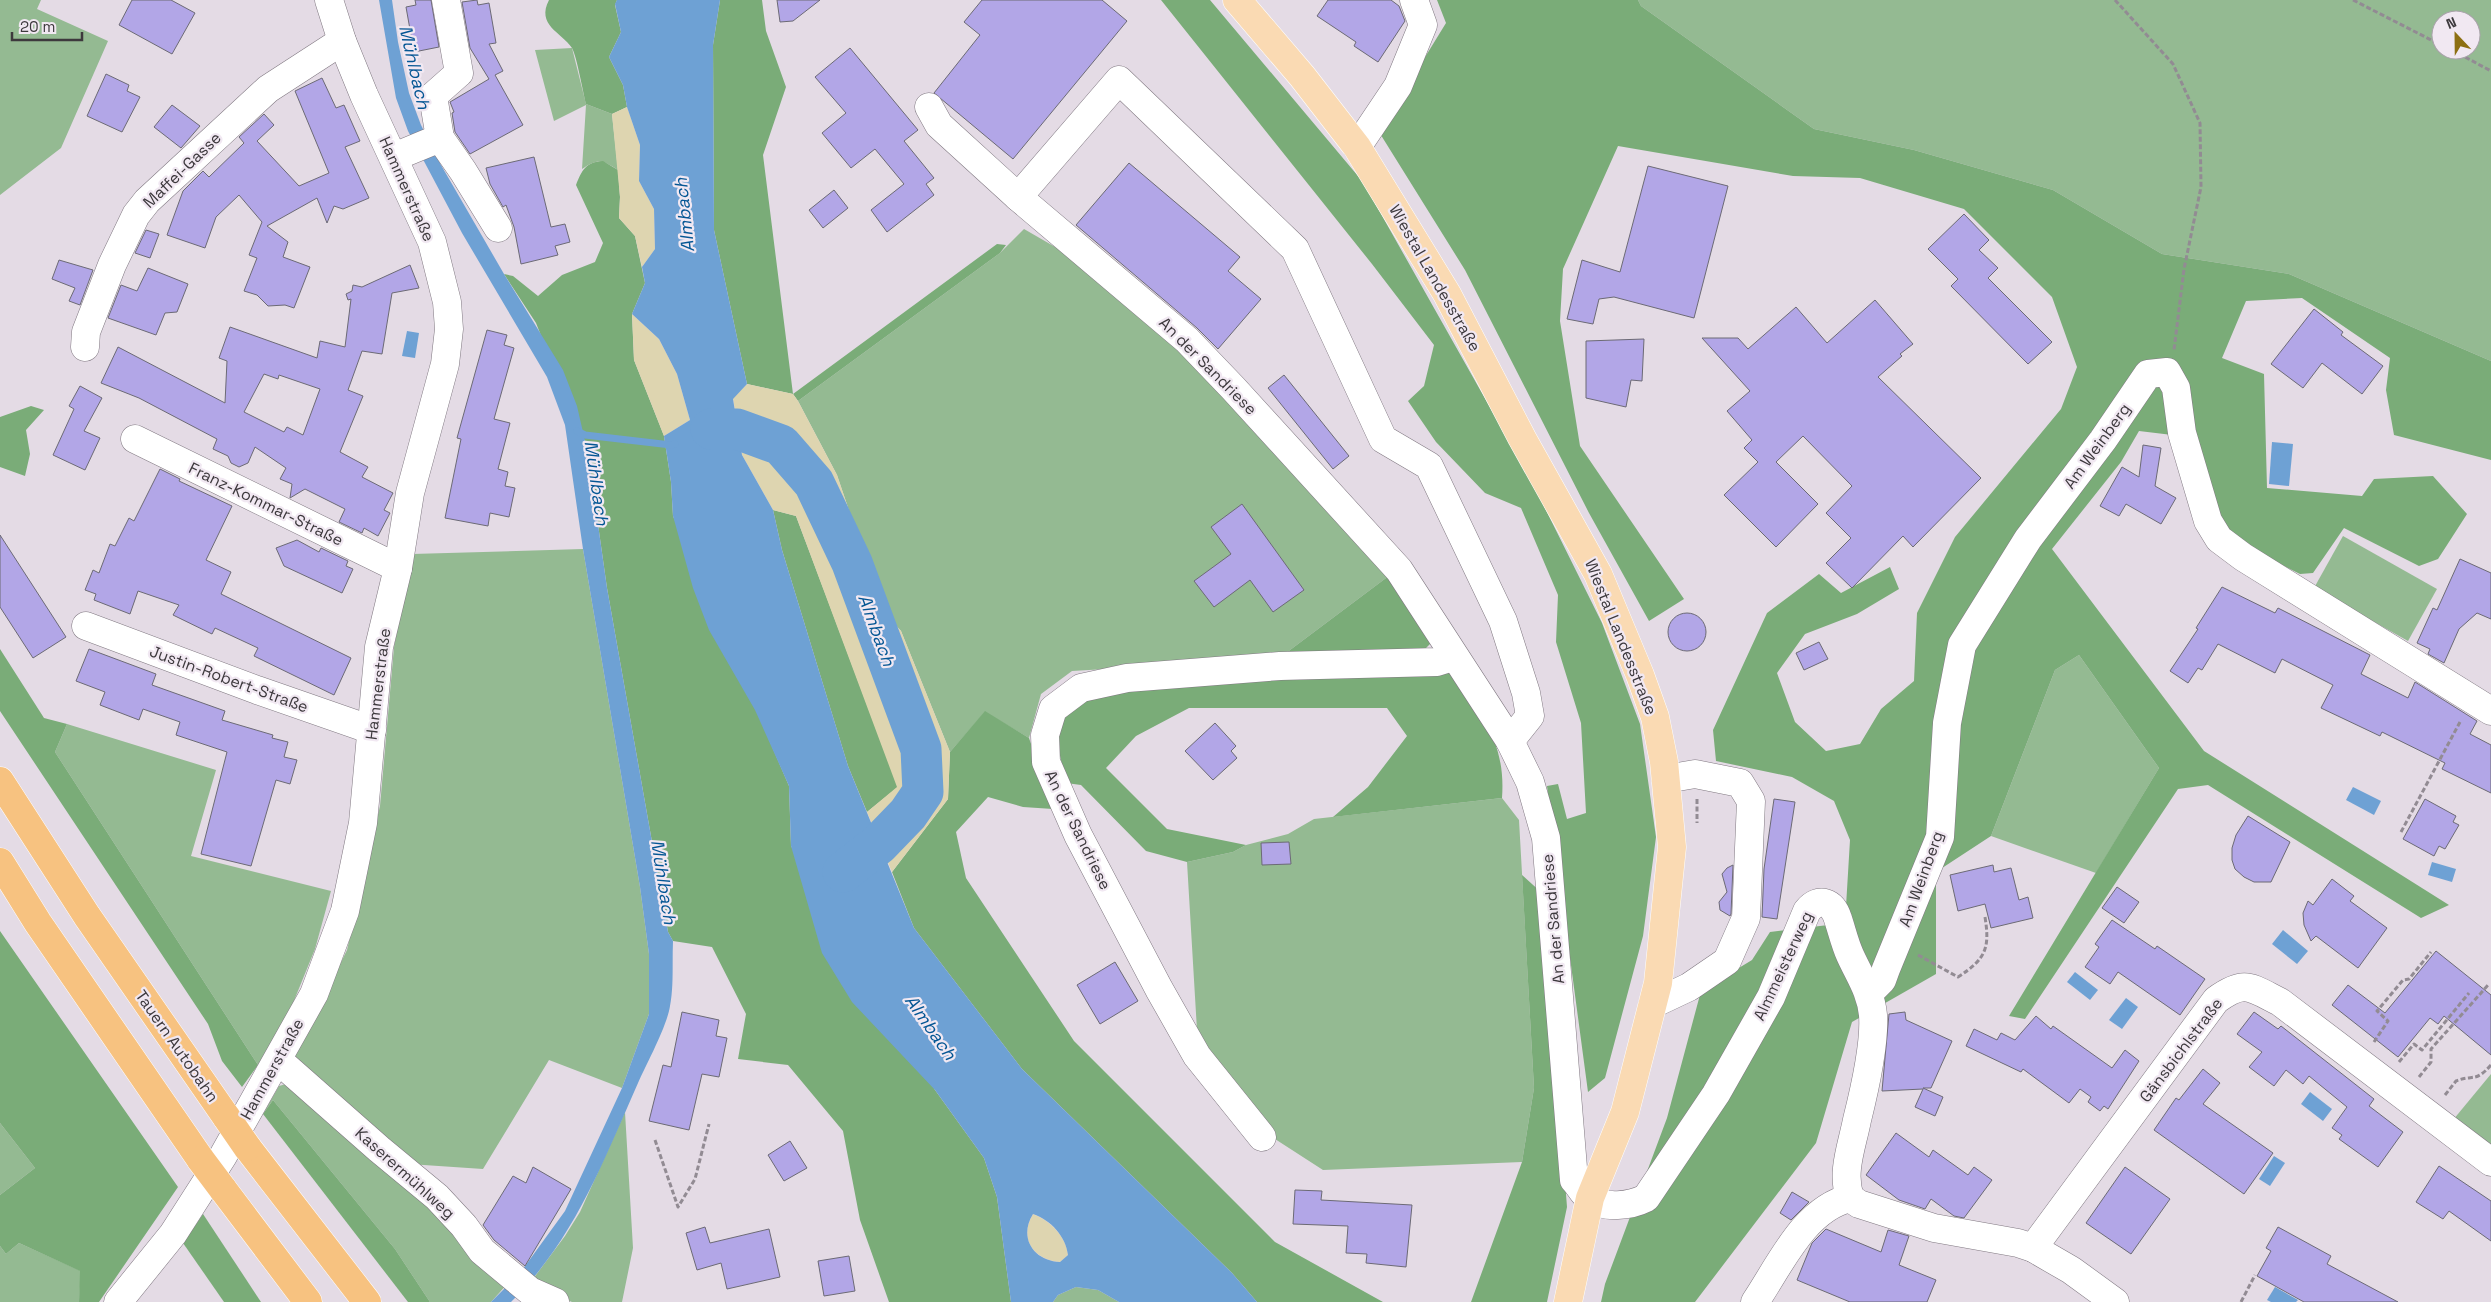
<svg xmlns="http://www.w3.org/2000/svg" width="2491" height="1302" font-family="'Space Grotesk',sans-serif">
	<rect width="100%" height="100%" fill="#e4dbe5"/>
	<g fill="#94ba92" fill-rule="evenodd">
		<polygon points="0,0 41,0 37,9 108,41 61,148 0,195"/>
		<path d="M1638,0H2491V361L2289,274L2162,254L2053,190L1914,150L1814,129L1641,6ZM2441,20H2471V50H2441Z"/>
		<path d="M572,48L586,104L612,114L618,170C602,160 599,158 582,169L586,105L554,121L535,50Z"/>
		<polygon points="1024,229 1069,255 1204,370 1390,575 1278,659 1072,671 1041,694 1029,738 985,712 950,752 901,631 883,611 837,475 798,401 1000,253"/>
		<polygon points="2343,536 2437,589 2408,641 2314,588"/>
		<polygon points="583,549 640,887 649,954 649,1014 622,1088 549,1060 483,1169 409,1164 294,1058 347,950 380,806 394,647 412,554"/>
		<polygon points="2079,655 2159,768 2096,873 1991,836 2055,670"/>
		<polygon points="67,724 216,770 191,856 331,891 315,949 289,1013 258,1065 55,752"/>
		<polygon points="1502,798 1519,820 1534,1088 1522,1162 1323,1170 1275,1139 1198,1047 1187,862 1233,852 1246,845 1288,834 1314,819"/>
		<polygon points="2491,1074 2491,1150 2453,1120"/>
		<polygon points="286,1084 327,1110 509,1282 491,1302 430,1302 395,1249 273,1100 263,1114 279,1086"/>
		<polygon points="625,1112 633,1248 622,1302 572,1302 530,1283 565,1236 580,1212"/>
		<polygon points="0,1123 35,1168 0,1195"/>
		<polygon points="19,1243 81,1271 79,1302 0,1302 0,1246 6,1254"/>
		<polygon points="1076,1287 1098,1290 1119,1302 1053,1302 1058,1295"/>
	</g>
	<g fill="#7aac78">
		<path d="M549,0H617L615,5L621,32L609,57L623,85L627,107L612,114L586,104C583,92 577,57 572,48C561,32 536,25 549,0Z"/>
		<polygon points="720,0 762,0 766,31 786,87 763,155 793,394 997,244 1006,245 1000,253 798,401 793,394 747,384 714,230 713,45"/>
		<polygon points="1161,0 1210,0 1363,182 1532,482 1602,623 1640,724 1656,837 1643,936 1605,1078 1588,1092 1547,786 1558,784 1567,819 1586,813 1581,723 1556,642 1558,595 1521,508 1485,493 1436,442 1408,401 1424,386 1434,345 1372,264"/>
		<polygon points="1437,0 1638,0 1641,6 1814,129 1914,150 2053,190 2162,254 2289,274 2491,361 2491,460 2394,435 2386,390 2390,358 2302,298 2246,301 2222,358 2264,374 2267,488 2362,496 2374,479 2433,476 2467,514 2438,559 2419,566 2344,528 2313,573 2300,574 2228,538 2189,437 2139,431 2121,462 2052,549 2204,751 2449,905 2421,918 2208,785 2178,789 2025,1019 2009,1016 2159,768 2079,655 2055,670 1991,836 1936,872 1936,974 1852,1022 1816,1143 1695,1302 1601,1302 1605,1284 1667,1118 1701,991 1752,960 1770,932 1845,923 1850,840 1834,801 1792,777 1716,761 1713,730 1767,613 1819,574 1841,593 1890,567 1899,589 1857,614 1805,634 1777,673 1795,722 1826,751 1860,744 1881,709 1914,681 1917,613 1955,537 2061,409 2077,367 2052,297 1964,209 1860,178 1793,176 1618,146 1563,269 1560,321 1580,446 1684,599 1649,621 1589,513 1465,270 1379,132 1446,23"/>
		<path d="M603,161L618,170L620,197L619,218L635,236L645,283L632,314L634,360L664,436L671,482L673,516L789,786L791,846L935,1090L984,1158L997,1197L1011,1302H889L860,1220L843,1131L788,1065L738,1059L746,1014L712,947L673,941L668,932L607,588L588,454L536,323L504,274L513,276L538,296L562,275L595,262L603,243L576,185C582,170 586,162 603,161Z"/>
		<polygon points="31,406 44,410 26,430 30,454 25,476 0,467 0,417"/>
		<polygon points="773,510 796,516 898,787 867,812 848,766 782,550"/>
		<polygon points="1390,575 1433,641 1421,653 1278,659"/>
		<polygon points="0,649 44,718 67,724 55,752 258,1065 242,1087 222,1061 208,1024 0,711"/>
		<path d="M1454,672C1482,715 1506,743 1502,798L1333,817L1368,787L1407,736L1387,708H1189L1136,736L1106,768L1167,829L1246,845L1233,852L1187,862L1146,851L1081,785L1066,783L1057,742L1064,714L1086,697L1118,689L1281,676Z"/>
		<polygon points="985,711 1029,738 1053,809 1023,807 988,797 956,832 966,878 1074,1041 1275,1242 1383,1302 1257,1302 1232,1273 1022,1069 914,928 892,872 948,799 950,752"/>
		<polygon points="1522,875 1543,894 1567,1207 1547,1302 1471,1302 1522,1162 1534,1088"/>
		<polygon points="0,931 178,1187 99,1302 79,1302 80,1271 19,1243 6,1254 0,1246 0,1195 35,1168 0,1123"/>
		<polygon points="273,1100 395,1249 430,1302 408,1302 263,1114"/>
		<polygon points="203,1214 261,1302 224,1302 183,1243"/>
	</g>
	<g fill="#ded5b0">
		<polygon points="627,107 640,145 639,181 654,209 655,249 642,267 635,236 619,218 620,197 612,114"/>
		<polygon points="632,314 659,339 677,374 690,420 664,436 634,360"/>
		<polygon points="747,384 793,394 798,401 837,475 883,611 901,631 950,752 948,799 892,872 867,812 897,787 796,516 773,510 742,455 733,398"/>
		<path d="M1033,1214C1051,1221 1066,1237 1068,1255L1060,1262C1034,1260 1018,1239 1033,1214Z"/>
	</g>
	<g fill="#6ea1d4" fill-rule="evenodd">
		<path d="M379,0H392L398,42L409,93L421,125L441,165L504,274L563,370L577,406L588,454L607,588L668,932L673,941C672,962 674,986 670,1006C667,1026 647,1063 638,1083C603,1162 574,1240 511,1302H491L520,1273L565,1211L622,1088L649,1014V954L640,887L583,549L565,425L547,377L462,233L408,131L396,98Z"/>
		<path d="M617,0H720L713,45L714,230L747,384L733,399L742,455L773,510L782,550L848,766L914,928L1022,1069L1232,1273L1257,1302H1119L1098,1290L1076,1287L1058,1295L1053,1302H1011L997,1197L984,1158L935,1090L852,1002L822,953L791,846L789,786L755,710L709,630L693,588L673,516L671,482L664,436L690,420L677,374L659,339L632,314L645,283L642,267L655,249L654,209L639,181L640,145L627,107L623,85L609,57L621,32L615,4ZM1033,1214C1051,1220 1066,1237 1068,1255L1060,1262C1034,1261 1018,1238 1033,1214Z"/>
		<polygon points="407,331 419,333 415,358 402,356"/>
		<polygon points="2272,442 2293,444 2289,486 2269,484"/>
		<polygon points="2353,787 2381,801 2374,815 2346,800"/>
		<polygon points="2432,862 2456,869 2452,882 2428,875"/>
		<polygon points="2283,930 2308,951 2297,964 2272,944"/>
		<polygon points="2075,972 2098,990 2090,1000 2067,982"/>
		<polygon points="2126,998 2138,1007 2122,1029 2109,1020"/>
		<polygon points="2310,1092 2332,1109 2323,1121 2301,1104"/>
		<polygon points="2274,1156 2285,1163 2270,1186 2259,1179"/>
		<polygon points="2275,1287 2298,1300 2296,1302 2271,1302 2267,1300"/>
	</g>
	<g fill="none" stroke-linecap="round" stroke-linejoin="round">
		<polyline stroke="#6ea1d4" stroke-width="7" points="577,431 585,435 671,445 675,444"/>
		<polyline stroke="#6ea1d4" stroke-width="41" points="711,429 737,429 781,445 814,483 852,563 921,749 923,792 908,814 879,844 843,872"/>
	</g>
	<g fill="#b2a6e7" stroke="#6c6a75" fill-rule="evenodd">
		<polygon points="132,0 171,0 195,13 172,54 119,25"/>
		<polygon points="415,0 431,0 439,47 414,52 406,7 416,5"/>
		<polygon points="477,0 478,5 489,3 496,43 489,44 503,71 495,75 523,125 470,154 455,132 452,113 454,112 450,102 489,79 470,48 462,2"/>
		<polygon points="777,0 820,0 793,21 780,22"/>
		<polygon points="982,0 1102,0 1127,21 1013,159 934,93 980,35 964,22"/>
		<polygon points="1328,0 1391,0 1399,6 1405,21 1378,62 1354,46 1356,42 1317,16"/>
		<polygon points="850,48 918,130 904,141 934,178 926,184 934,195 887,232 871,210 904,184 875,149 851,168 822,133 846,113 815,77"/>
		<polygon points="106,74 129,85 127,91 140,97 122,132 87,116"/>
		<polygon points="322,78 336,108 344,105 360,141 345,147 369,198 343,209 334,206 327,223 317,198 267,226 288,242 283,257 310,267 294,308 285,305 268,306 257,295 244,291 257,258 249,255 262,222 239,195 216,217 205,248 167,235 183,191 203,171 209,177 244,143 239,137 264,114 274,125 257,141 299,186 329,173 295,91"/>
		<polygon points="172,105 200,126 181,148 154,127"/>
		<polygon points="534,157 551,227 565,224 570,242 555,246 558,255 521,264 514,227 506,205 503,207 490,184 486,168"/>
		<polygon points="1129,163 1240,257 1228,271 1261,299 1218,349 1197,328 1076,225"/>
		<polygon points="1648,166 1728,186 1694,318 1614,297 1599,299 1593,324 1567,319 1582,260 1620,272"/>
		<polygon points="834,190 848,208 823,228 809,210"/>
		<polygon points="1964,214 1989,240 1979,250 1998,268 1988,278 2052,342 2028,364 1951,286 1958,279 1928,249"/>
		<polygon points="146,230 159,234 150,258 135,253"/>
		<polygon points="59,260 93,270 80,305 69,301 75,288 52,279"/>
		<path d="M410,265L419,288L392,293L382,354L362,351L348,390L363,396L340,452L368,467L362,477L393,493L384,510L390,513L378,536L364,528L362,533L339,522L345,509L305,489L290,498L292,484L280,479L286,468L255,447L248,463L239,467L231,463L228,456L213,449L217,439L139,398L101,383L118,347L225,403L227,361L219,358L230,327L317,358L320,341L345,347L351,299L348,300L346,294L352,291L353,285L362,287ZM264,374L278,379L279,375L320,389L303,435L287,427L284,432L244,412Z"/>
		<polygon points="148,268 188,284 177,312 165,313 156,335 108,318 121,285 137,291"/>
		<polygon points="1875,300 1913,344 1900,354 1902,356 1878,377 1981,478 1913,547 1903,536 1852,588 1826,563 1851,538 1826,513 1852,486 1803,436 1776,462 1818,504 1776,547 1724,495 1758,462 1744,448 1752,440 1727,411 1750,391 1702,338 1738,338 1748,349 1796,307 1827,343"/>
		<polygon points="2314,309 2343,332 2341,335 2383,366 2362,394 2322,363 2303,388 2271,364"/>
		<polygon points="487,330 507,335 504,345 514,348 494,419 510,423 498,469 508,472 505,486 515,488 509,517 490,513 488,526 445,518 461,439 457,438"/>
		<polygon points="1644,339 1642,381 1631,380 1626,407 1586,398 1586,341"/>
		<polygon points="1284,375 1349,456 1333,469 1268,388"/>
		<polygon points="80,386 102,398 84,431 100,438 85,470 53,455 74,409 69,406"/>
		<polygon points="2143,445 2161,448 2155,486 2176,498 2161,524 2126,504 2119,516 2100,506 2122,467 2139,477"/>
		<polygon points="160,469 180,479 179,481 232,506 206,560 231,572 221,594 351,658 334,695 254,656 258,648 215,628 212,634 173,615 179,605 138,591 130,614 94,600 96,594 85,590 93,570 99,573 110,544 115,546 129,518 134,521"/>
		<polygon points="1242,504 1304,590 1273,612 1250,580 1214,607 1194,581 1231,554 1211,527"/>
		<polygon points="0,535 66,637 33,658 0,607"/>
		<polygon points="297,540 319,552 321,548 348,561 346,566 353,569 342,593 284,566 276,548"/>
		<polygon points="2460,559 2491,573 2491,619 2477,613 2459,629 2444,663 2428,654 2430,649 2417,643 2433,608 2437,610"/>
		<polygon points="2222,587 2275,613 2278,608 2370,655 2361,674 2408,698 2415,682 2477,721 2470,734 2491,745 2491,793 2442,769 2445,763 2382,732 2380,736 2321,708 2333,685 2282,659 2275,673 2218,644 2202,670 2198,668 2188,683 2170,671 2198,629 2196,628"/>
		<circle cx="1687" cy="632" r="19"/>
		<polygon points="1819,642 1828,659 1804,670 1796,653"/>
		<polygon points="89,649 156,674 152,685 225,711 222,720 273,735 272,738 288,742 284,757 297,760 290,784 276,780 251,866 201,854 227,752 176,735 180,722 143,709 139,720 100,705 105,692 76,681"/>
		<polygon points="1215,723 1236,746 1231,751 1237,758 1213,780 1185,751"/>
		<polygon points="1774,799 1795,802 1777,919 1762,917 1764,869"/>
		<polygon points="2425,799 2456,816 2453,822 2459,825 2445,849 2439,846 2434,856 2403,839"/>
		<polygon points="2248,816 2290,842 2271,882 2254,882 2244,877 2235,869 2232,860 2232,848 2236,835"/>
		<polygon points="1289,842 1291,864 1262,865 1261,843"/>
		<polygon points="1733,865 1731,914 1730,916 1720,910 1719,902 1727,892 1722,874 1727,868"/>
		<polygon points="1993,865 1994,872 2011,868 2019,900 2028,897 2033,918 1991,928 1985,904 1958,911 1950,875"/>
		<polygon points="2332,879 2354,896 2350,901 2387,928 2358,968 2316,936 2311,941 2304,925 2303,913 2308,901 2313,905"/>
		<polygon points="2117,887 2139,902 2124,923 2102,908"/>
		<polygon points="2112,920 2155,949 2157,946 2205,979 2180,1015 2118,972 2110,984 2085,967 2099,947 2095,944"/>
		<polygon points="2436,951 2491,995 2491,1055 2444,1016 2438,1024 2430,1018 2398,1057 2332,1005 2348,985 2385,1013"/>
		<polygon points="1115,962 1138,1001 1100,1024 1077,985"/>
		<polygon points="682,1012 719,1020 716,1036 727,1038 719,1077 702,1074 689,1130 649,1121 663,1065 671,1067"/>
		<polygon points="1905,1012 1906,1020 1952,1041 1931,1088 1923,1088 1943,1097 1935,1116 1915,1107 1923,1089 1882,1091 1889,1014"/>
		<polygon points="2254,1012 2278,1029 2281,1026 2374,1099 2369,1106 2403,1132 2378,1167 2339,1139 2342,1135 2332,1128 2347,1107 2309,1076 2303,1084 2286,1070 2274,1086 2249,1067 2262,1052 2237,1034"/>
		<polygon points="2036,1016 2051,1029 2053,1026 2112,1068 2125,1050 2139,1061 2108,1109 2104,1106 2100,1111 2088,1102 2091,1097 2080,1089 2069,1103 2023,1069 2021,1072 1966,1046 1974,1029 1997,1040 2001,1033 2015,1040"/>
		<polygon points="2203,1069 2220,1083 2203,1104 2273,1153 2244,1194 2154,1130 2176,1098 2179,1100"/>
		<polygon points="1896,1133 1929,1157 1933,1150 1968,1175 1974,1167 1992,1180 1964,1218 1954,1216 1931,1199 1925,1209 1899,1200 1866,1175"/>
		<polygon points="790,1141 807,1168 784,1181 768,1155"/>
		<polygon points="2439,1166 2491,1201 2491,1241 2449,1211 2443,1219 2416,1202"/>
		<polygon points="533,1167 571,1189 525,1266 494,1240 483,1225 513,1176 526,1183"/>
		<polygon points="2125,1167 2170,1199 2131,1254 2086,1223"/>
		<polygon points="1295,1190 1322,1191 1321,1200 1412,1205 1406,1267 1366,1263 1367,1254 1346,1253 1348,1226 1293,1224"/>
		<polygon points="1792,1192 1809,1202 1791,1220 1780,1213"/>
		<polygon points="705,1227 710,1243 769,1229 780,1277 727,1289 721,1263 697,1270 686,1233"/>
		<polygon points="2278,1227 2331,1256 2327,1264 2398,1302 2304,1302 2257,1276 2271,1251 2266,1248"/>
		<polygon points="1826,1229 1881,1252 1888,1230 1909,1236 1899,1265 1936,1280 1927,1302 1850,1302 1797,1280 1812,1243"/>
		<polygon points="849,1256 855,1291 824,1296 818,1261"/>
	</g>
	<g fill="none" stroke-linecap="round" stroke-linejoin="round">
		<g stroke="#817982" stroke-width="29">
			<g id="minor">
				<polyline points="446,0 459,73 433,96 440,138 463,171 498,228"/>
				<path d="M929,107L939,125L1018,197L1187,340L1233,388L1399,570L1510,741L1530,782L1546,838L1574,1180C1579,1185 1583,1194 1589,1198C1605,1209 1630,1206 1646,1198L1716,1094L1771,997L1807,911C1819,896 1833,902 1838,919C1842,931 1845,944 1850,955C1859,975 1871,992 1873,1015C1875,1043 1864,1092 1857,1120C1852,1146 1841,1172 1850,1198"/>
				<polyline points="1357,147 1398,86 1423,25 1414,0"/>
				<polyline points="394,157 440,138"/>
				<polyline points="1018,197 1119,80 1295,249 1383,439 1429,466 1503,621 1526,693 1530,716 1510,741"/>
				<polyline points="85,347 86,332 112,265 136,215 147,201 268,89 342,41"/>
				<polyline points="135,439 398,568"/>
				<polyline points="86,626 257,690 372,730"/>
				<polyline points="1869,993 1882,980 1886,969 1940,837 1947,723 1962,645 2028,539 2103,440 2148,374 2167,372 2176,388 2182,433 2208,521 2219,539 2243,557 2491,711"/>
				<polyline points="1653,1004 1689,987 1727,961 1746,918 1751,801 1740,783 1695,774 1666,779"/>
				<polyline points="278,1060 379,1149 437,1197 464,1226 482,1251 530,1291 555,1302"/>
				<polyline points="1262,1137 1197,1056 1159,989 1078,835 1046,762 1045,735 1053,709 1081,688 1127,678 1280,666 1437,662 1453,657"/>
				<polyline points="1850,1198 1859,1204 1934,1228 2018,1243 2033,1248 2071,1270 2115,1302"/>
				<path d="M2033,1248L2216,1000C2245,979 2250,987 2280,1002L2491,1162"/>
				<polyline points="118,1302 173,1234 223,1156 314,994 345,911 363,823 379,647 398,568 410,493 445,364 449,329 447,302 432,242 364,95 342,41 329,0"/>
				<path d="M1755,1302C1780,1265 1804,1209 1850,1198"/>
			</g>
		</g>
		<g stroke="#fff" stroke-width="29">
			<polyline id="major" points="1237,0 1302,76 1357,147 1447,294 1522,438 1598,574 1640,675 1655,717 1664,762 1672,847 1658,983 1625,1112 1590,1198 1568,1302"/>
		</g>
		<g stroke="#fff" stroke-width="29">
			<g id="highway">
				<polyline points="0,781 87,916 227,1118"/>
				<polyline points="0,862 38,923 201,1160"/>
				<polyline points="247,1147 367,1302"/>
				<polyline points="222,1188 308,1302"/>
			</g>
		</g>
		<g stroke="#928b93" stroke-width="3" stroke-dasharray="5 2.5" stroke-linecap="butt">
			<polyline points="2115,0 2173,64 2200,123 2201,187 2184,269 2174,350"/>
			<polyline points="2353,0 2441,45"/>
			<polyline points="2452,50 2491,71"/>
			<polyline points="1697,799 1697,823"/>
			<polyline points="2401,832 2460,722"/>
			<path d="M1918,955L1958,977C1986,959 1990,948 1985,917"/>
			<polyline points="2374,1042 2388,1021 2377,1011 2403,980 2409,979 2431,952"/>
			<polyline points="2399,1062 2414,1044 2422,1050 2469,993"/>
			<polyline points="2419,1077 2431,1062 2431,1049 2489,984"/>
			<path d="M2445,1095L2456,1081C2474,1074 2475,1083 2491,1065"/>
			<polyline points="655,1140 678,1207 695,1179 709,1124"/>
			<polyline points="2241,1302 2255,1275"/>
		</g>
		<use href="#minor" stroke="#fff" stroke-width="28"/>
		<use href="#major" stroke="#fadab3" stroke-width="28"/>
		<use href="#highway" stroke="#f7c280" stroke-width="28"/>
		<g stroke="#fff" stroke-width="29" stroke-linecap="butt">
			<g id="highway-bridge">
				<polyline points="227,1118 247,1147"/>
				<polyline points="201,1160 222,1188"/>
			</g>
		</g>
		<use href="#highway-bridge" stroke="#f7c280" stroke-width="28"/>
	</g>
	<g text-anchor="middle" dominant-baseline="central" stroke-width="4.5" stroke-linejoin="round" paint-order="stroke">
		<g font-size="16" fill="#3d393d" stroke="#f1e8f2">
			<text transform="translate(182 170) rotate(-44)">Maffei-Gasse</text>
			<text transform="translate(407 189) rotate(66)">Hammerstraße</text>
			<text transform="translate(1435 278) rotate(60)">Wiestal Landesstraße</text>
			<text transform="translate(1208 366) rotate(45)">An der Sandriese</text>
			<text transform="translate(2097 446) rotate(-54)">Am Weinberg</text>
			<text transform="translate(266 504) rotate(26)">Franz-Kommar-Straße</text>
			<text transform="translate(1621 637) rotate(68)">Wiestal Landesstraße</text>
			<text transform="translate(229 679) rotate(20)">Justin-Robert-Straße</text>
			<text transform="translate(378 684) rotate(-83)">Hammerstraße</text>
			<text transform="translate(1078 830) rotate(64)">An der Sandriese</text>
			<text transform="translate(1921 879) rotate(-70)">Am Weinberg</text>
			<text transform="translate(1553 919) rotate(-95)">An der Sandriese</text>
			<text transform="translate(1783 966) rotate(-65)">Almmeisterweg</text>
			<text transform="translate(177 1046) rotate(55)">Tauern Autobahn</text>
			<text transform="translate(2181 1050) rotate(-53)">Gänsbichlstraße</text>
			<text transform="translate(272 1069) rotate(-61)">Hammerstraße</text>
			<text transform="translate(405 1173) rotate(42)">Kaserermühlweg</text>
		</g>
		<g font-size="18" font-style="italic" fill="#045694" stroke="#f1e8f2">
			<text transform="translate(415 67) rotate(77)">Mühlbach</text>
			<text transform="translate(684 215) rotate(-96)">Almbach</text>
			<text transform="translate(597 483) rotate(82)">Mühlbach</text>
			<text transform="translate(877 630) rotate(70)">Almbach</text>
			<text transform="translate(664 882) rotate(81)">Mühlbach</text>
			<text transform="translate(931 1027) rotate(55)">Almbach</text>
		</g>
	</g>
	<g transform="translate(2456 35) rotate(338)"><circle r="24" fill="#f1e8f2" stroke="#a9a2aa"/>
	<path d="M0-4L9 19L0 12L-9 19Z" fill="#8d6f12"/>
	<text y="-8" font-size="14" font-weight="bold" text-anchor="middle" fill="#3d393d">N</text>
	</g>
	<path d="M12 32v8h70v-8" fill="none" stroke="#3d393d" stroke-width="2.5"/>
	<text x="20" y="32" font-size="15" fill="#3d393d" stroke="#f1e8f2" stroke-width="4" paint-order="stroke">20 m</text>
</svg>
